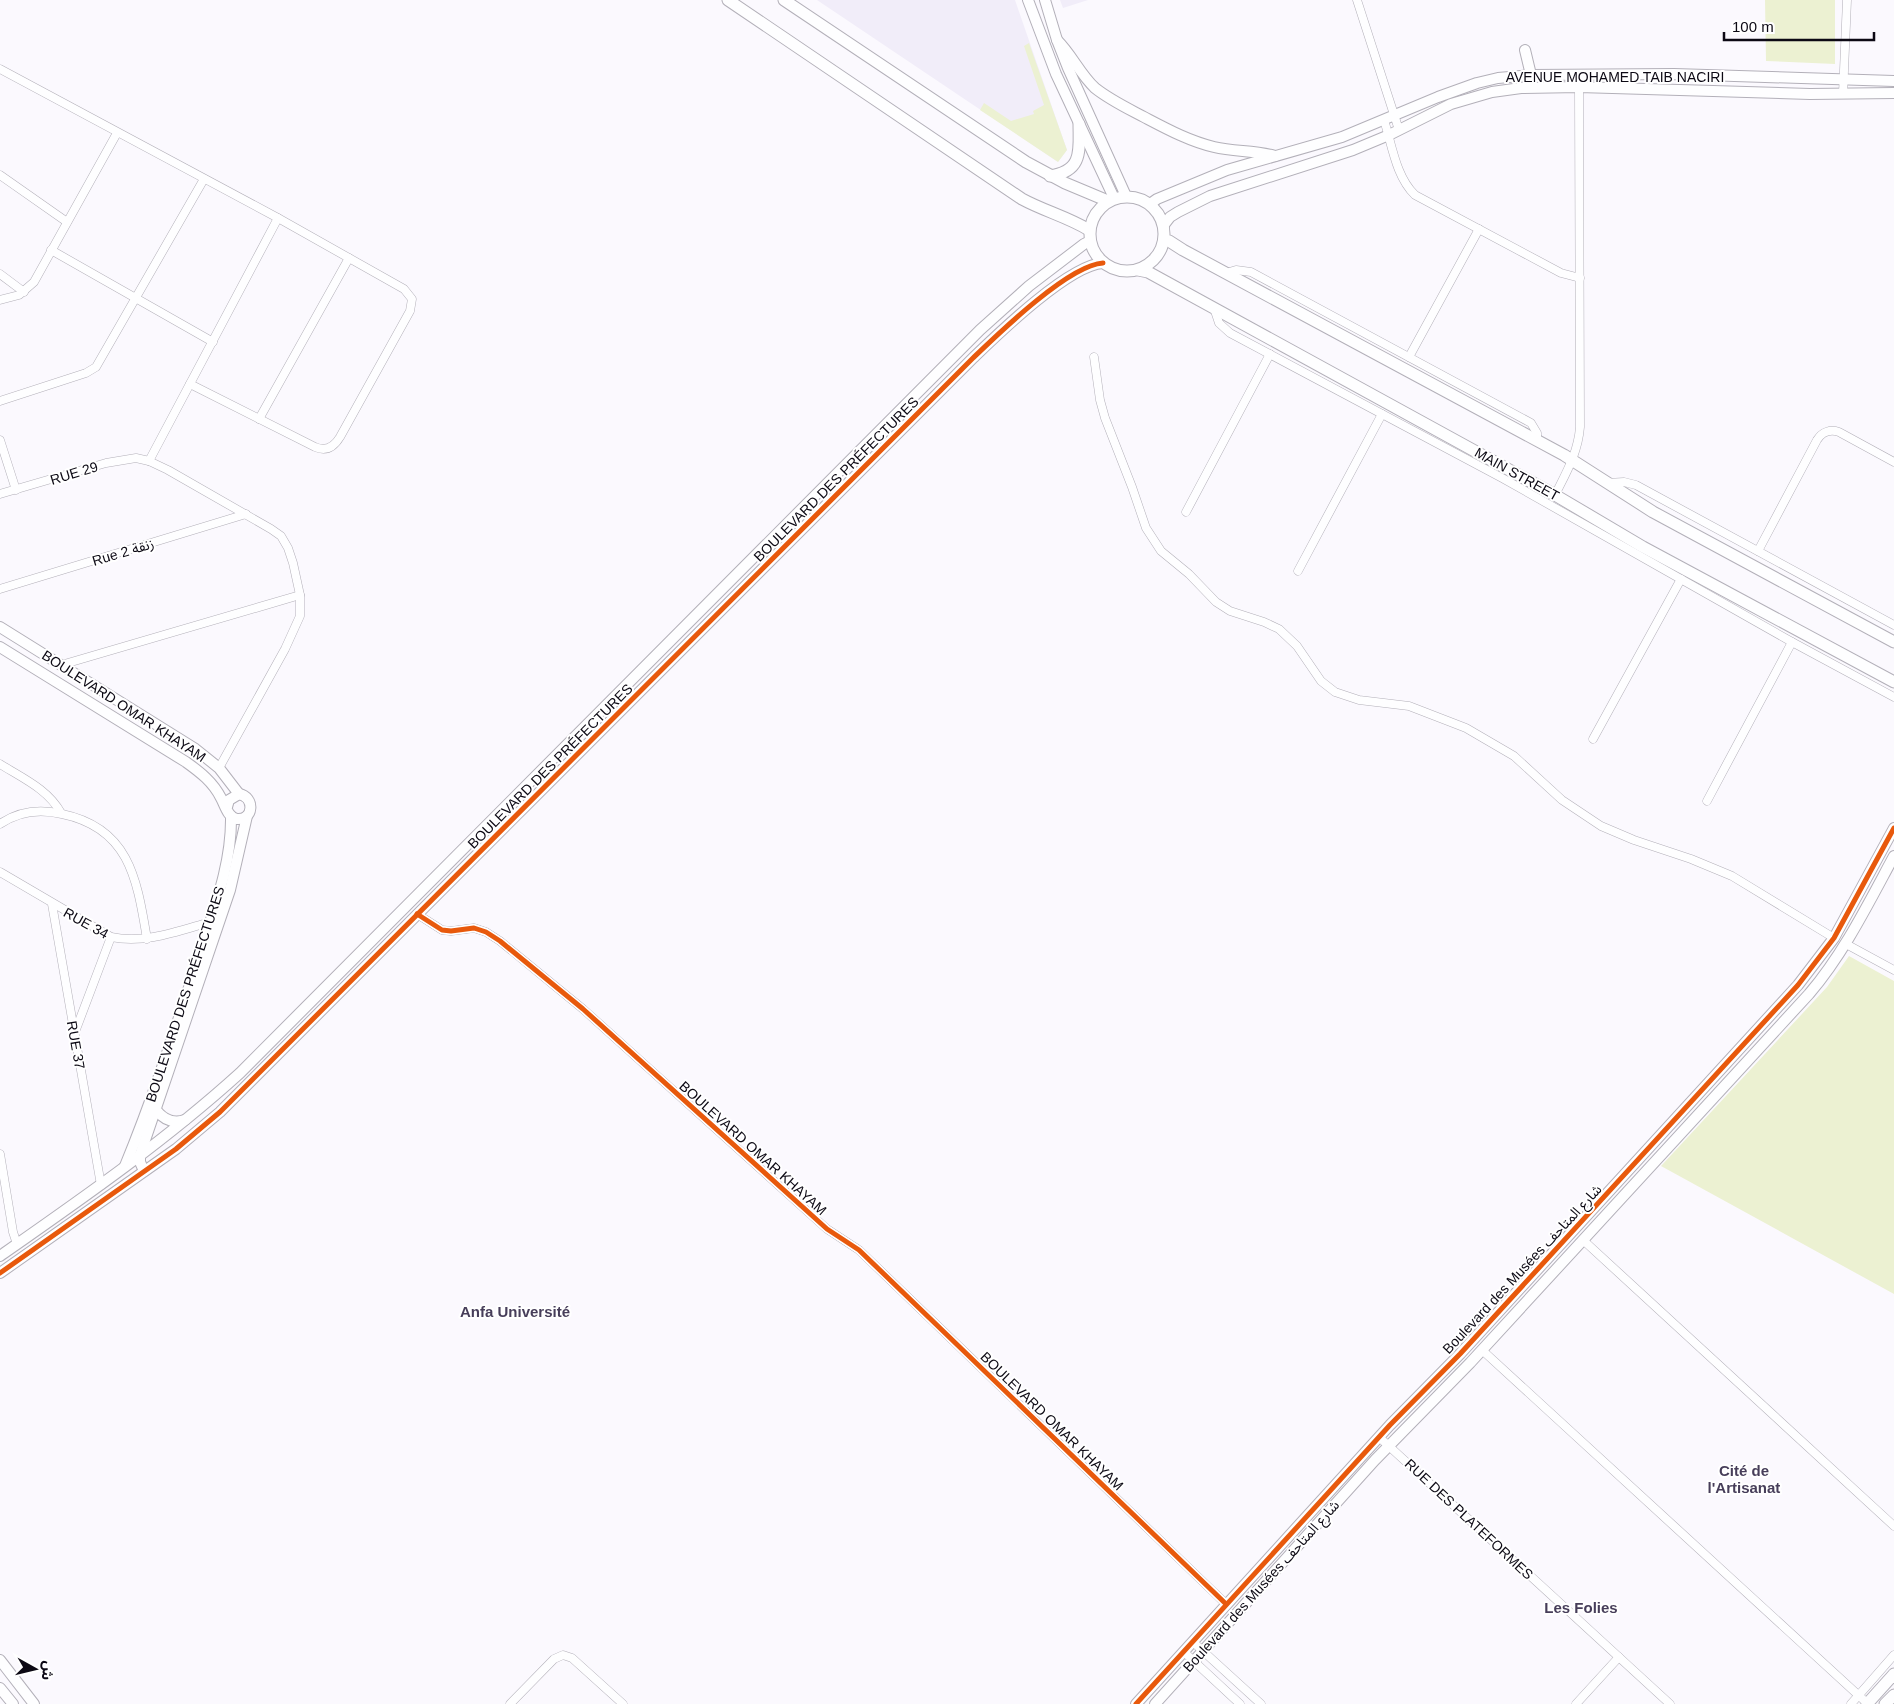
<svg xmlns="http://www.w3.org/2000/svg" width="1894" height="1704" font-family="Helvetica,'Noto Sans Arabic',sans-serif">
	<rect width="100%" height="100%" fill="#fbf9fe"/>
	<g fill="#f1edf9">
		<polygon points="817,0 1015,0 1067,150 1058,162"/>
		<polygon points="1060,0 1088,0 1063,8"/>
	</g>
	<g fill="#ecf1d2">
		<polygon points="1765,0 1835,0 1835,64 1766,61"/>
		<polygon points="1029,43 1067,150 1058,162 980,110 984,103 1011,121 1034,114 1033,111 1044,105 1024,46"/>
		<polygon points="1849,956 1894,981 1894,1294 1661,1166 1827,987"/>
	</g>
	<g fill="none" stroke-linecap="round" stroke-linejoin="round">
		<g stroke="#b3b0b9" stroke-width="9">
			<g id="minor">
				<polyline points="1357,0 1399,130"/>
				<path d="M0,69L278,218L404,289L412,299L410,311L340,437C334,447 326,452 315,447L190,384"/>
				<polyline points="1843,94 1847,0"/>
				<path d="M1384,120C1392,145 1396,177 1415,195L1561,273L1580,278"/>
				<polyline points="0,175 67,222"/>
				<polyline points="51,250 213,342"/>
				<polyline points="1226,273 1236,270 1251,272 1531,423 1537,433 1537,441"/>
				<polyline points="0,274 24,292"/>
				<polyline points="0,300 19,295 34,282 117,133"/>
				<polyline points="1214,308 1219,323 1230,333 1504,479 1792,642 1894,697"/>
				<polyline points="1094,357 1100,400 1105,418 1132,487 1146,528 1161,551 1189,574 1216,602 1230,611 1264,622 1279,629 1297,646 1321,681 1335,692 1359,700 1409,706 1466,728 1514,756 1562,800 1601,826 1634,840 1691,859 1732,876 1834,938"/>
				<polyline points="1409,357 1479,229"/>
				<polyline points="0,401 86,373 96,367 204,179"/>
				<polyline points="259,419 349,258"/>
				<polyline points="0,440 16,490"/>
				<polyline points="149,461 278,218"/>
				<polyline points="1607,483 1624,482 1636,485 1894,625"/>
				<polyline points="0,494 106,463 136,458 149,461 168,470 271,529 281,536 288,548 293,563 300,595 300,616 285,649 219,768"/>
				<path d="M1555,495C1566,473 1578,453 1580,427L1579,87"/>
				<polyline points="1186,512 1270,354"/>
				<path d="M1758,551L1817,440C1822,432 1830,429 1839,432L1894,462"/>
				<polyline points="1298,571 1382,414"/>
				<polyline points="0,589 246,514"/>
				<polyline points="61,665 300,595"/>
				<polyline points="1593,739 1681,579"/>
				<path d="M0,764C22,778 48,789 61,813"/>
				<polyline points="1707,801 1792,642"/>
				<path d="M0,824C19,811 41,809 62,814C130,828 137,880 147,939"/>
				<path d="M0,872L111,937C145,944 178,931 210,922"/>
				<polyline points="52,904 101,1185"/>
				<polyline points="417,914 442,930 451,931 474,928 486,932 500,941 583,1009 827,1229 859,1250 1226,1604"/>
				<polyline points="1846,944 1894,970"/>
				<polyline points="75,1032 111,937"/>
				<polyline points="0,1154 13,1232 17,1244"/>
				<polyline points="1583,1240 1894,1526"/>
				<polyline points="1482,1350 1868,1704"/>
				<polyline points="1379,1437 1670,1704"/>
				<polyline points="1193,1642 1261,1704"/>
				<polyline points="1184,1652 1240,1704"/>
				<polyline points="510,1704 554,1659 563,1655 572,1658 623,1704"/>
				<polyline points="1576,1704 1619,1657"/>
				<polyline points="1851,1704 1894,1655"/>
			</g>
		</g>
		<g stroke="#b3b0b9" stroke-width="12">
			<g id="tertiary">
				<polyline points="1028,0 1056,74 1114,198"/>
				<polyline points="1045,0 1057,40 1068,68 1126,196"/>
				<path d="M1057,40C1072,55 1080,74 1095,88C1110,100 1127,108 1144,117C1167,129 1189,141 1214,147C1235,152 1255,150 1275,156"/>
				<polyline points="1525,50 1531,75"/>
				<polyline points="1150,204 1157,199 1227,170 1342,137 1438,97 1477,83 1498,78 1531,75 1674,74 1894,81"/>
				<polyline points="1163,226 1170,217 1178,212 1210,196 1353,150 1389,135 1451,104 1492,92 1521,88 1579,87 1810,94 1894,93"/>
				<polyline points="0,627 194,748 219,768 239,794"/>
				<path d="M0,647L186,762C200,772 213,782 221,798C225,805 228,818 237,819C254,820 255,797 239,794L229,800L227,807"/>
				<path d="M156,1110C164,1120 173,1124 185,1120"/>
				<path d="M125,1166C153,1098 175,1030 198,960C212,914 232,866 231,816"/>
				<polyline points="144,1171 140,1162 140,1155 230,890 247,816"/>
				<path d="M0,1256C83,1198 165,1141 240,1073L980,330L1029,286L1084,244L1090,241"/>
				<path d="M0,1273L176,1149L220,1112L973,358C999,333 1069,265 1103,263"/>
				<polyline points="0,1660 34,1704"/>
				<polyline points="0,1688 13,1704"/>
				<polyline points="1136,1704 1390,1425 1460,1354 1798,985 1834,938 1894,828"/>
				<path d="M1155,1704L1375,1460L1470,1363L1809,994C1844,953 1868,904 1894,856"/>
			</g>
		</g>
		<g stroke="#b3b0b9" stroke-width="13">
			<g id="secondary">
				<path d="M728,0L1022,199C1044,211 1068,217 1089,230"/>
				<polyline points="784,0 1026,162 1065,183 1108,201"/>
				<path d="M1050,176C1084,171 1079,149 1079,124"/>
				<circle cx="1127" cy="234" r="37"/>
				<polyline points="1164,240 1169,241 1183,250 1564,455 1653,512 1894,642"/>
				<polyline points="1138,270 1148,272 1555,495 1643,547 1894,682"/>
				<polyline points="1867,1704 1894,1674"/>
				<polyline points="1885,1704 1894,1695"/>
			</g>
		</g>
		<use href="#minor" stroke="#fefeff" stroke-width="8"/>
		<use href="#tertiary" stroke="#fefeff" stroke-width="10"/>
		<use href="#secondary" stroke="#fefeff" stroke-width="11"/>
		<g stroke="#fff" stroke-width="8">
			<g id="cycleway">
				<polyline points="417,914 442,930 451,931 474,928 486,932 500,941 583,1009 827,1229 859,1250 1226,1604"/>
				<path d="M0,1273L176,1149L220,1112L973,358C999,333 1069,265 1103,263"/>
				<polyline points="1136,1704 1390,1425 1460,1354 1798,985 1834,938 1894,828"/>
			</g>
		</g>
		<use href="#cycleway" stroke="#e8590c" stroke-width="5"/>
	</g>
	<g text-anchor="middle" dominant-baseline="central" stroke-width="4" stroke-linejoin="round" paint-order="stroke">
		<g font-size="14" fill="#0c0914" stroke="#fff">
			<text x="1615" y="77">AVENUE MOHAMED TAIB NACIRI</text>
			<text transform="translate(74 473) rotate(-17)">RUE 29</text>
			<text transform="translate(1517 474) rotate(29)">MAIN STREET</text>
			<text transform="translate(836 479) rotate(-45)">BOULEVARD DES PRÉFECTURES</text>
			<text transform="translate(123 552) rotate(-17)">Rue 2 زنقة</text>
			<text transform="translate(124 706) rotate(33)">BOULEVARD OMAR KHAYAM</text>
			<text transform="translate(550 766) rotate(-45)">BOULEVARD DES PRÉFECTURES</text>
			<text transform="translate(86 923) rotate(29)">RUE 34</text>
			<text transform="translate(185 994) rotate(-72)">BOULEVARD DES PRÉFECTURES</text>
			<text transform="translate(76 1045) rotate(80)">RUE 37</text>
			<text transform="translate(753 1148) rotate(42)">BOULEVARD OMAR KHAYAM</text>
			<text transform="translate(1522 1269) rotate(-47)">Boulevard des Musées شارع المتاحف</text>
			<text transform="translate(1052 1421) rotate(44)">BOULEVARD OMAR KHAYAM</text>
			<text transform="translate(1469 1519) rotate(43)">RUE DES PLATEFORMES</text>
			<text transform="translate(1261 1586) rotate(-48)">Boulevard des Musées شارع المتاحف</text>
		</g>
		<g font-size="15" font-weight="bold" fill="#473e5a" stroke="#fff">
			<text x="515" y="1311">Anfa Université</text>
			<text x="1744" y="1470">Cité de<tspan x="1744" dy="17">l'Artisanat</tspan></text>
			<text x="1581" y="1607">Les Folies</text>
		</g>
	</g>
	<g transform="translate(35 1669) rotate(98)" stroke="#ffffff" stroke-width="4" paint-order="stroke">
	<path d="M0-4L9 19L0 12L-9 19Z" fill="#0c0914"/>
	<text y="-8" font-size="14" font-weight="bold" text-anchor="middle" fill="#0c0914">ش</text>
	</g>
	<path d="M1724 32v8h150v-8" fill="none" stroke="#0c0914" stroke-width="2.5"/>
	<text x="1732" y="32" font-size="15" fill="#0c0914" stroke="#ffffff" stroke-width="4" paint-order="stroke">100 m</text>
</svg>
